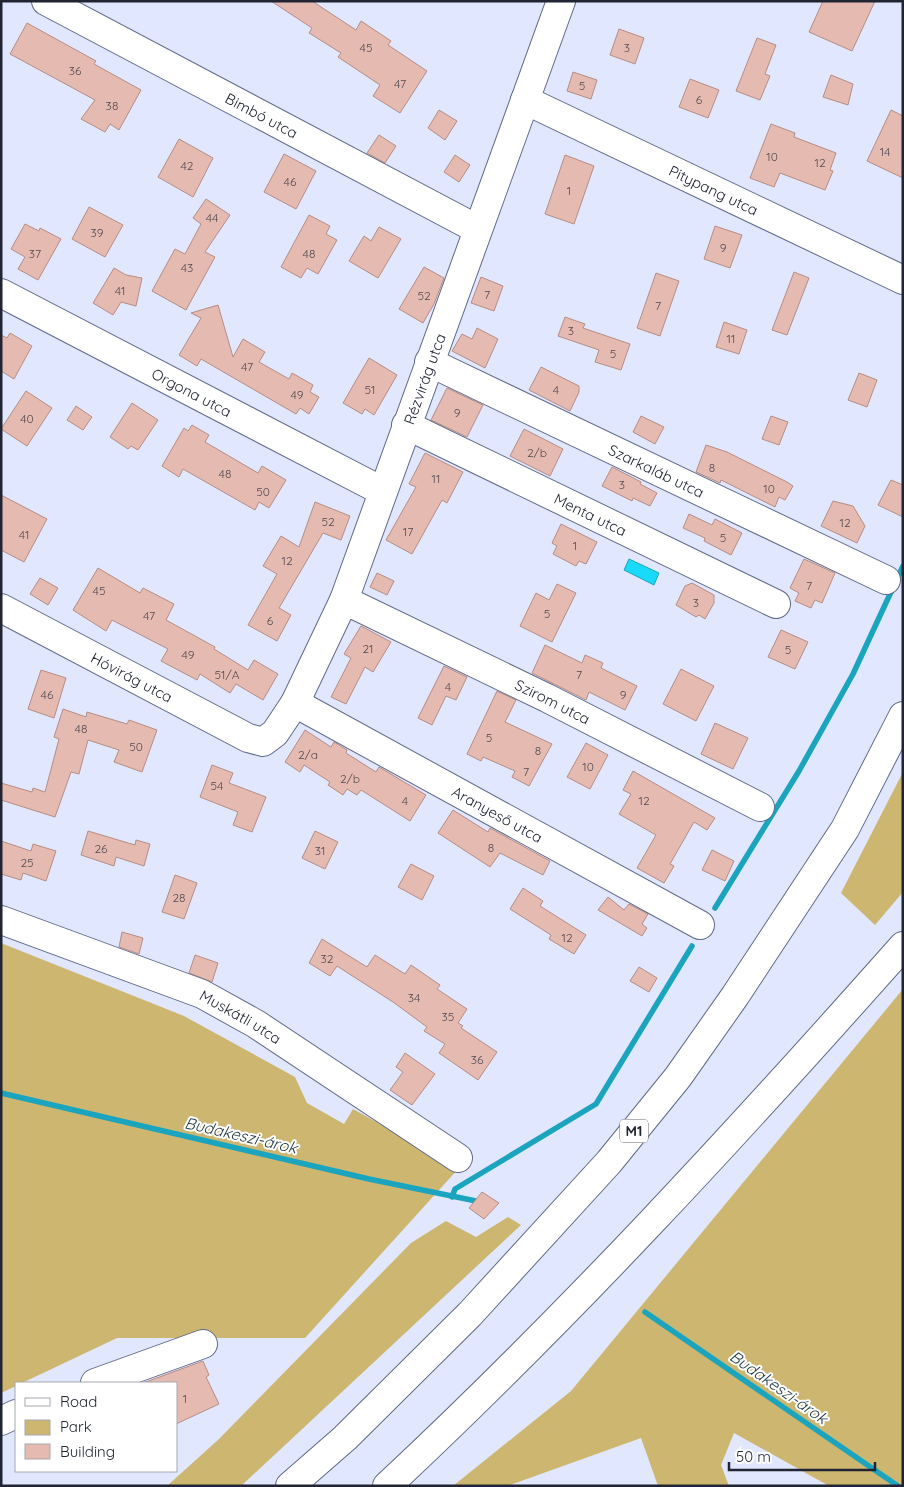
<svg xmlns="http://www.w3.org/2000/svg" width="904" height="1487" font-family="Quicksand,sans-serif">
	<rect width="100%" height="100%" fill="#e0e7fe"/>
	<g fill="#cdb670">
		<polygon points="903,772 903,892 875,925 841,893"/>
		<polygon points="1,943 184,1016 295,1077 307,1103 344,1124 353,1109 459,1168 305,1338 117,1338 22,1383 16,1383 16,1386 1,1393"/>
		<polygon points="903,989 903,1486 829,1486 734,1433 721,1465 729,1486 658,1486 641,1438 507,1486 453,1486 571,1391"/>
		<polygon points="508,1217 521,1225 241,1486 167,1486 219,1439 411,1243 446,1221 476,1237"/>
	</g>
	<polygon fill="#19dbf9" stroke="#1ba4be" points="629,559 659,573 654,585 624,570"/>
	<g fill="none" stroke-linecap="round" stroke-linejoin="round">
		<g stroke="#1ba4be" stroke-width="5.5">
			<polyline points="715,908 799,771 853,674 903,566"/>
			<polyline points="1,1093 369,1179 476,1201"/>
			<polyline points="452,1197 455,1189 596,1104 692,946"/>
			<polyline points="645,1312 898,1486"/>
		</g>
	</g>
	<g fill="#e5bab0" stroke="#b68d84">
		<polygon points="271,1 312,1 356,30 361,21 391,41 388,45 427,71 400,113 373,96 380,85 338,57 341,53 309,33 312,28"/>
		<polygon points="823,1 875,1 852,51 809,32"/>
		<polygon points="27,23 96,61 94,64 141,90 119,130 110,124 105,132 81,119 95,100 10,54"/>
		<polygon points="619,29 644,38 635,64 610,55"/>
		<polygon points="757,38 776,45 765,74 770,76 760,100 736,91"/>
		<polygon points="573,72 597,80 591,99 567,91"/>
		<polygon points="831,75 853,84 848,105 823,97"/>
		<polygon points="690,79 719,90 708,118 679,107"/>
		<polygon points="439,110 457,121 445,140 428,128"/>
		<polygon points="891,110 903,116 903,178 867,161"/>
		<polygon points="771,124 795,133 794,137 836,153 830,170 833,171 825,190 780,173 774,187 750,178"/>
		<polygon points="379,135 396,146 385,163 367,153"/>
		<polygon points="179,139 213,158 193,197 158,177"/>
		<polygon points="284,154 316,171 296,209 264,192"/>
		<polygon points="455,155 470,165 459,182 444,172"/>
		<polygon points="565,155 594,166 574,224 545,214"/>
		<polygon points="206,199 230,215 205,252 215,257 186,310 152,291 175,249 185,254 201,224 193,218"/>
		<polygon points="89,207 123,225 105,257 72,239"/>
		<polygon points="309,215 330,226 326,234 337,240 318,274 307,268 301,278 281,267"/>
		<polygon points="25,224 39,231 40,228 61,239 38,280 18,269 25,257 11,249"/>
		<polygon points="715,226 742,235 730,268 704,259"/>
		<polygon points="379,227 401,239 378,278 349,261 364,236 371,241"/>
		<polygon points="424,267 444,278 434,304 423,323 399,309"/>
		<polygon points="114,268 126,275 142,278 136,306 121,302 113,315 93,303"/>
		<polygon points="794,272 809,278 787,335 772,330"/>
		<polygon points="656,273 679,281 660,336 637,328"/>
		<polygon points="481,277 503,286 494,311 471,303"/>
		<polygon points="218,305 233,357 243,339 265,352 259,362 289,379 292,373 313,385 310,392 319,397 309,414 300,408 296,414 201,359 197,366 179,355 201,318 191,313"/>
		<polygon points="565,317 585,324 583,328 630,344 621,370 595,362 599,350 558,336"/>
		<polygon points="724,322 747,330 739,354 716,347"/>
		<polygon points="477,328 498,339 485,368 452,351 462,334 472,339"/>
		<polygon points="10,333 32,346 14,379 1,371 1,335 7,338"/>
		<polygon points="369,358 397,375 374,415 365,409 362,414 343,403"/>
		<polygon points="541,367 579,386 579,392 570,411 529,390"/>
		<polygon points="859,373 877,380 867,407 848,400"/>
		<polygon points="447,388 483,405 467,437 431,420"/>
		<polygon points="26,391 52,408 27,446 1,429"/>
		<polygon points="132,403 158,420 138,450 131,446 128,449 110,437"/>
		<polygon points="76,406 92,417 83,430 67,420"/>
		<polygon points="641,416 664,427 655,444 633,432"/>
		<polygon points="771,416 788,422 779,445 762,439"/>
		<polygon points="192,425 209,435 205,442 258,473 262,466 286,480 269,508 259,502 255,510 183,469 179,477 162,466 184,428 188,431"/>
		<polygon points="524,429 563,449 550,476 510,456"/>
		<polygon points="706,445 727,452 787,482 793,486 785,500 779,497 775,507 721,480 720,483 696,472"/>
		<polygon points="425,453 463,472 447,503 442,500 412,554 386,540 416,487 409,484"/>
		<polygon points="612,467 641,482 640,484 657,493 650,506 633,498 632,501 602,486"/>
		<polygon points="891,480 903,485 903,517 878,505"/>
		<polygon points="1,495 47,519 24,562 1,550"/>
		<polygon points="833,501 853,506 865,526 857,543 821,526"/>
		<polygon points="315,502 350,516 341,540 323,533 279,608 291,615 277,641 248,625 277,574 263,566 281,536 299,547"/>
		<polygon points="689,514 712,525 715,519 742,533 731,555 704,541 705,538 683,528"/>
		<polygon points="561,524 597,542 586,564 579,561 576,566 553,554 557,546 552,543"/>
		<polygon points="804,559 835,573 822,603 815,600 811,608 795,601 799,593 790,588"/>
		<polygon points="98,568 140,593 143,588 174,604 166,620 215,647 214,649 248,670 254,660 278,674 263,700 236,684 230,693 200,674 197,680 161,661 168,649 112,620 106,631 73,610"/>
		<polygon points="377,573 394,581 387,595 370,587"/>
		<polygon points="40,578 58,588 48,605 30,594"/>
		<polygon points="692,583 714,595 714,603 705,619 699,615 696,617 676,605 685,586"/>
		<polygon points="557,584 576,593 552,642 520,626 536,593 549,600"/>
		<polygon points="361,626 391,642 373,672 365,667 346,704 331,697 351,658 344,654"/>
		<polygon points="781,630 808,642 795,669 768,657"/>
		<polygon points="545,645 582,663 585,655 603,663 601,668 637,686 625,710 589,692 586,700 532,673"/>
		<polygon points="444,666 467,677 456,700 446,696 432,725 418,718"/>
		<polygon points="681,669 714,686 696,721 663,704"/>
		<polygon points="41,670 66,678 54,718 28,709"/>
		<polygon points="497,691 516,700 505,722 552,744 529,786 512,777 515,771 483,757 481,761 467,754"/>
		<polygon points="63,709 86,717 87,712 127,724 129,720 157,730 142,772 114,762 119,750 88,740 79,774 71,772 55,817 1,800 1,783 32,792 33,788 45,792 59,739 54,737"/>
		<polygon points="715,723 748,738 733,769 701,754"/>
		<polygon points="305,730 331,747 334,742 347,750 346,753 376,772 379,767 426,795 410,821 361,790 357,795 347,789 343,795 328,785 330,782 304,765 300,772 285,762"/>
		<polygon points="586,743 608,755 590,789 567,777"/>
		<polygon points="212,765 233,773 229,783 266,797 252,832 233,825 238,812 200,797"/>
		<polygon points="633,771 715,818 707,830 694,822 670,864 674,866 664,883 637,868 656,835 619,814 631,794 623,790"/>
		<polygon points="453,810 488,832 490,828 550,861 543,875 500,853 490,867 438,833"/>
		<polygon points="88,831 135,845 136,840 150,844 144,866 116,857 114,866 81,855"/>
		<polygon points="315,831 338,842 325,869 302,858"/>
		<polygon points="1,841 31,851 33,844 56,851 46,881 23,873 21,880 1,874"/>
		<polygon points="712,850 734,861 725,881 702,870"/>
		<polygon points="411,864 434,876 422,900 398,887"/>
		<polygon points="175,875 197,883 184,919 162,912"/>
		<polygon points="523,888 543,901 540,906 586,935 574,954 549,939 551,935 510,909"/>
		<polygon points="608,897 624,910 629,904 648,914 642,924 647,928 642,936 598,910"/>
		<polygon points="122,932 143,938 139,954 119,947"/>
		<polygon points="322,939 367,967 375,955 405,974 411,965 440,985 437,989 467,1009 458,1023 463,1026 461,1028 497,1052 478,1080 439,1053 445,1044 424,1031 427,1027 393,1002 337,966 330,976 309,963"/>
		<polygon points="195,955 218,963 212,982 189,973"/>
		<polygon points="639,967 657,978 649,992 630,981"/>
		<polygon points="405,1053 435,1074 412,1105 390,1090 403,1072 396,1067"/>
		<polygon points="482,1192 499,1203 484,1219 469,1208"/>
		<polygon points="203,1361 209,1375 206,1377 219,1404 176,1424 176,1383 143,1383"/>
	</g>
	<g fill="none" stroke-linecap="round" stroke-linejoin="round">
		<g stroke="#606989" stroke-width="30">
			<g id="minor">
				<path id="s1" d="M46,1L477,229"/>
				<path id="s2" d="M525,100L903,280"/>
				<path id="s3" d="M1,293L382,491"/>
				<path id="s4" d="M429,362L886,580"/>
				<path id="s5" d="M406,425L776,604"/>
				<path id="s6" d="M344,600L547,698L760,807"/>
				<path id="s7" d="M1,608L248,738L263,742L275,733L295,703L344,600L561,1"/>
				<path id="s8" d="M295,703L700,925"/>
				<path id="s9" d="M1,920L202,994L256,1024L458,1158"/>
				<polyline points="95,1383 203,1344"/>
				<polyline points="1,1421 16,1414"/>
			</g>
		</g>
		<g stroke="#606989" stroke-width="30">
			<g id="highway">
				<polyline points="290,1486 345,1438 470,1314 609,1162 678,1077 735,996 845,829 903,716"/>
				<path d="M387,1486C569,1316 738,1132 903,946"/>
			</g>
		</g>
		<use href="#minor" stroke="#fff" stroke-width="28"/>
		<use href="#highway" stroke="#fff" stroke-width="28"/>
	</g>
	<g text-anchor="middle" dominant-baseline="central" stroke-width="4" stroke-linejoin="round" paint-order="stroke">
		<g font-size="12" fill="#524a52">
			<text x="366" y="47">45</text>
			<text x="627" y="47">3</text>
			<text x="75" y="70">36</text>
			<text x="400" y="83">47</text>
			<text x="582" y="85">5</text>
			<text x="699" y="99">6</text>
			<text x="112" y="105">38</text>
			<text x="885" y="151">14</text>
			<text x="772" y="156">10</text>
			<text x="820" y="162">12</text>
			<text x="187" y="165">42</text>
			<text x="290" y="181">46</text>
			<text x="569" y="190">1</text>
			<text x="212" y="217">44</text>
			<text x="97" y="232">39</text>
			<text x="723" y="247">9</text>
			<text x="35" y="253">37</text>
			<text x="309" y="253">48</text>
			<text x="187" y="267">43</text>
			<text x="120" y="290">41</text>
			<text x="487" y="294">7</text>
			<text x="424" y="295">52</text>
			<text x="658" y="305">7</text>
			<text x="571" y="330">3</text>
			<text x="731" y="338">11</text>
			<text x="613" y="353">5</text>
			<text x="247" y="366">47</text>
			<text x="370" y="389">51</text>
			<text x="556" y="389">4</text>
			<text x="297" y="394">49</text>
			<text x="457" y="412">9</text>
			<text x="27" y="418">40</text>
			<text x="537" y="452">2/b</text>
			<text x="712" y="467">8</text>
			<text x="225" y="473">48</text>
			<text x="436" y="478">11</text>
			<text x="622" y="484">3</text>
			<text x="769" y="488">10</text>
			<text x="263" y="491">50</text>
			<text x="328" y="521">52</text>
			<text x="845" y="522">12</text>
			<text x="408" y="531">17</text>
			<text x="24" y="534">41</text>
			<text x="723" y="537">5</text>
			<text x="575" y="545">1</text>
			<text x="287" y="560">12</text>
			<text x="809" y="585">7</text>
			<text x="99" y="590">45</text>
			<text x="696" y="602">3</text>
			<text x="547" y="613">5</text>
			<text x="149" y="615">47</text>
			<text x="270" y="620">6</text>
			<text x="368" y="648">21</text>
			<text x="788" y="649">5</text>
			<text x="188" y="654">49</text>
			<text x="227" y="674">51/A</text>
			<text x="579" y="674">7</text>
			<text x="448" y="686">4</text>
			<text x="47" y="694">46</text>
			<text x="623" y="694">9</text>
			<text x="81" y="728">48</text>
			<text x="489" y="737">5</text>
			<text x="136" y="746">50</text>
			<text x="538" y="750">8</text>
			<text x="308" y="754">2/a</text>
			<text x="588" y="766">10</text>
			<text x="526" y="771">7</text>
			<text x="350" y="778">2/b</text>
			<text x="217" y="785">54</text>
			<text x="405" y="800">4</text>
			<text x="644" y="800">12</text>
			<text x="491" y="847">8</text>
			<text x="101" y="848">26</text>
			<text x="320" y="850">31</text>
			<text x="27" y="862">25</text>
			<text x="179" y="897">28</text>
			<text x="567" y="937">12</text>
			<text x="327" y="958">32</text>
			<text x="414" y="997">34</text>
			<text x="448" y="1016">35</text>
			<text x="477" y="1059">36</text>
			<text x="185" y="1398">1</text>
		</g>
		<rect fill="#fff" stroke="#646670" stroke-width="1" x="620" y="1119.5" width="28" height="23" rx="4"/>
		<g font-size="14" font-weight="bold" fill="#212533">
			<text x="634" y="1131">M1</text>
		</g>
		<g font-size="15" fill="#212533" stroke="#fff">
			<text stroke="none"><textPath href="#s1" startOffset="244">Bimbó utca</textPath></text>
			<text stroke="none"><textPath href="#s2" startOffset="209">Pitypang utca</textPath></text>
			<text stroke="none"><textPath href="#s7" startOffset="695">Rézvirág utca</textPath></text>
			<text stroke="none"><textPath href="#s3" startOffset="215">Orgona utca</textPath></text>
			<text stroke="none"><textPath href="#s4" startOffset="252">Szarkaláb utca</textPath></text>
			<text stroke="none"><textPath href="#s5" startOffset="205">Menta utca</textPath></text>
			<text stroke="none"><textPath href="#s7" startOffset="148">Hóvirág utca</textPath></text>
			<text stroke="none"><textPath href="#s6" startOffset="232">Szirom utca</textPath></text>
			<text stroke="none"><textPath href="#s8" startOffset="231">Aranyeső utca</textPath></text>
			<text stroke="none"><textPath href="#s9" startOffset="259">Muskátli utca</textPath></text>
		</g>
		<g font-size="16" font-style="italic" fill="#1d373d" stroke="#fff">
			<text transform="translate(241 1135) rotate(13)">Budakeszi-árok</text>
			<text transform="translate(779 1387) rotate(35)">Budakeszi-árok</text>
		</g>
	</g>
	<rect width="904" height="1487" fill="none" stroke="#212533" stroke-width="5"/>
	<rect x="15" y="1382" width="162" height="90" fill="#ffffff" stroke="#a6a8ad"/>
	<rect x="25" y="1398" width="25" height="8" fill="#ffffff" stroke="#a6a8ad"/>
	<text x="60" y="1407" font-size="15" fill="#212533">Road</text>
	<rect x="25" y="1420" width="25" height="15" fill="#cdb670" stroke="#a6a8ad"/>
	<text x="60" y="1432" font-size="15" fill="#212533">Park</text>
	<rect x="25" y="1444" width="25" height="15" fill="#e5bab0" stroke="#a6a8ad"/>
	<text x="60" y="1457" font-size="15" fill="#212533">Building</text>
	<path d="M729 1462v8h146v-8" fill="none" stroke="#212533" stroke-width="2.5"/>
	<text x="736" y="1462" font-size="15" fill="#212533" stroke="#ffffff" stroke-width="4" paint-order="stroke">50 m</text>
</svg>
